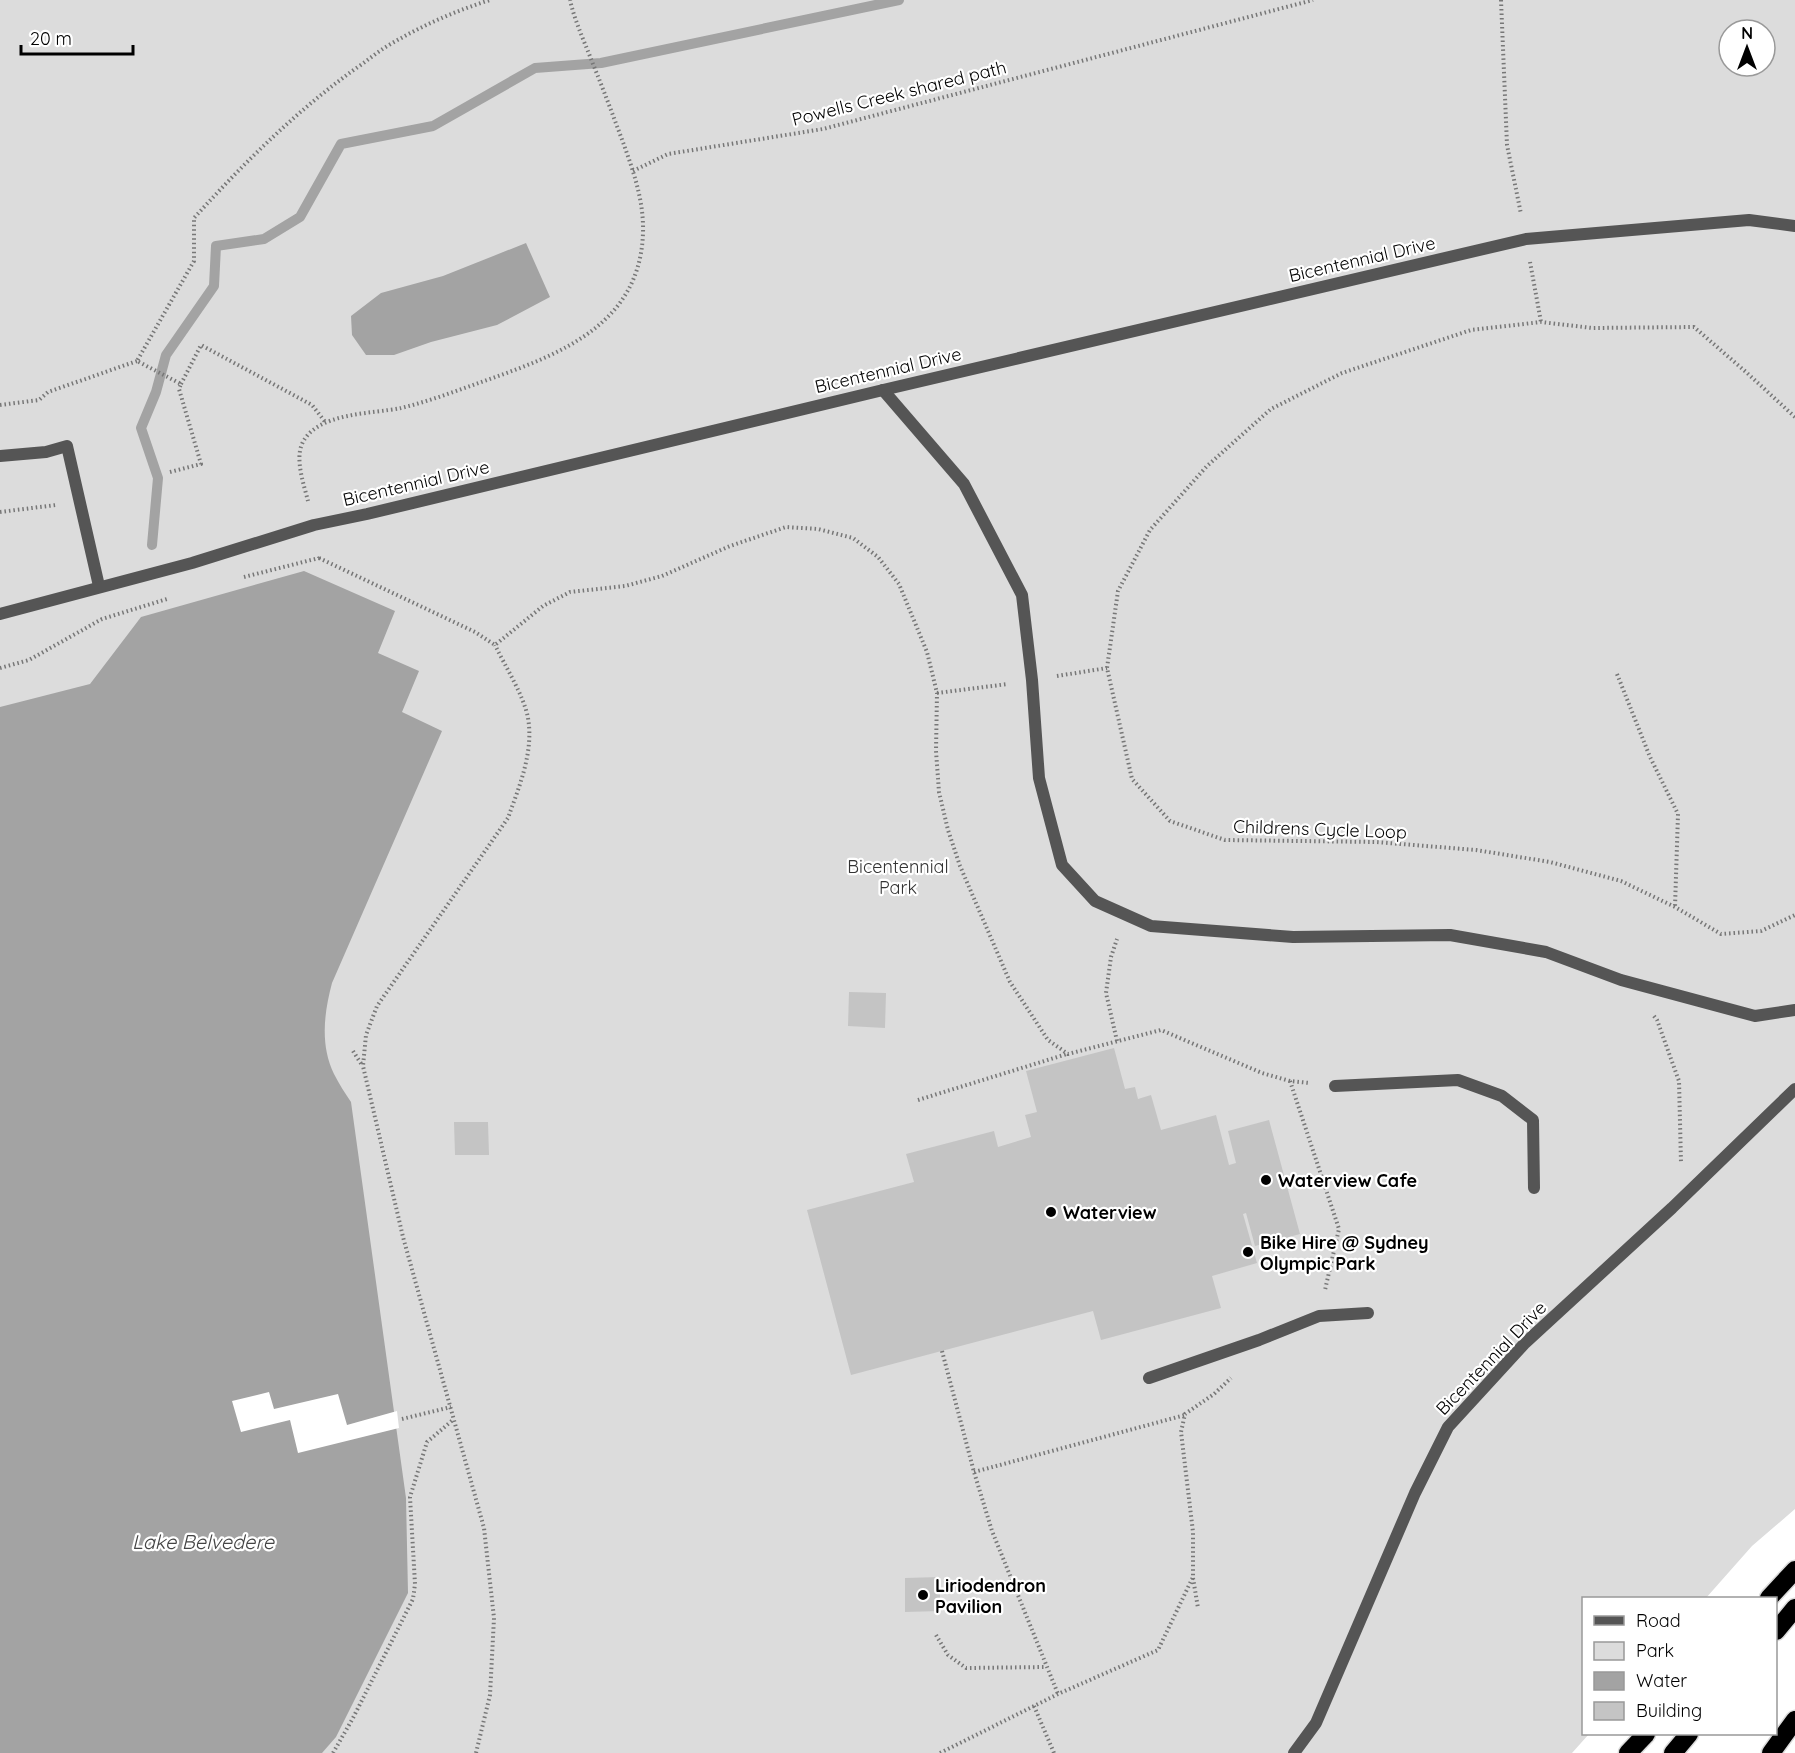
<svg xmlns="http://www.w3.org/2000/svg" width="1795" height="1753" font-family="Quicksand,sans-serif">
	<rect width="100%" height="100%" fill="#fff"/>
	<path fill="#dcdcdc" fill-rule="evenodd" d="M0,0H1795V1509L1752,1546L1706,1598H1584V1734H1589L1572,1753H0ZM1729,30H1765V66H1729Z"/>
	<g fill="#a3a3a3">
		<polygon points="526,243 550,297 497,325 431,342 394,355 366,355 352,335 351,316 381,293 443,276"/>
		<path d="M304,571L395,611L378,653L419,671L402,712L442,731L332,983C324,1013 320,1045 334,1074C339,1084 345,1093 351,1102L406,1498L408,1593L336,1737L322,1753H0V707L90,684L141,617Z"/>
	</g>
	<polygon fill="#fff" points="269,1392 274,1409 338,1394 347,1425 397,1411 399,1428 298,1453 290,1420 241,1432 232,1401"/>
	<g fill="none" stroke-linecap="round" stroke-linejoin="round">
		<polyline stroke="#a3a3a3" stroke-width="10" points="152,545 158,478 141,428 156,392 166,355 214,286 216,246 264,239 300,217 341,144 433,126 535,68 601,63 899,0"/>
	</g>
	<g fill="#c4c4c4">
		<polygon points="849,992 886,993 885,1028 848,1026"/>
		<polygon points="1114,1048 1125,1089 1135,1087 1138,1099 1151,1095 1161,1130 1216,1115 1229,1165 1236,1163 1228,1131 1269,1120 1300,1234 1255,1246 1246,1213 1243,1214 1257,1263 1212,1276 1221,1308 1101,1340 1093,1311 851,1375 807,1210 914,1182 906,1154 994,1131 998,1147 1031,1137 1025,1115 1037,1112 1026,1071"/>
		<polygon points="454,1122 488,1122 489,1155 455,1155"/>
		<polygon points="940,1577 940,1611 905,1612 905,1578"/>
	</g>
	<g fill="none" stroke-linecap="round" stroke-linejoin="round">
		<g stroke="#dbdbdb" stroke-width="21">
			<g id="highway">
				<polyline points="1769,1598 1795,1570"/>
				<polyline points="1776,1631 1795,1608"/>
				<polyline points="1628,1753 1646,1734"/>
				<polyline points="1673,1753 1689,1734"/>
				<polyline points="1771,1753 1795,1720"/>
			</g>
		</g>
		<g stroke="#777" stroke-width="4" stroke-dasharray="1.5 3" stroke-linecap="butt">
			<polyline points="1501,0 1507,145 1521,214"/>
			<polyline points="633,171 668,154 823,129 1313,0"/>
			<polyline points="1530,262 1541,322"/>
			<polyline points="181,384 201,345 312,405 326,423"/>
			<polyline points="0,405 39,400 48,392 137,361"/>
			<polyline points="1795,417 1746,372 1694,327 1592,328 1541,322 1471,330 1342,373 1271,409 1207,466 1150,530 1118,591 1107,668 1132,779 1170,821 1225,840 1376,842 1476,850 1550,862 1621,881 1675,907 1721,934 1761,931 1795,915"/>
			<path d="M170,472L201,464L179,389L181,384L137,361L194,261V218C243,164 295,112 355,69C367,61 377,52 389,45C421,26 455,11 490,0"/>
			<path d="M308,501C304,485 295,460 302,444C316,412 373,414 401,408C430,401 459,390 487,380C561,354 640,324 643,233C644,202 634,173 624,145C614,118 604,91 593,64C585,43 575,22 570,0"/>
			<polyline points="0,512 56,505"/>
			<polyline points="319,558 475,632 495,645 543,606 570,592 625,586 662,576 730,546 786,527 818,529 853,538 878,557 899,584 927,652 937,693 936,751 939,792 948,830 960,866 1010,982 1048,1040 1068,1054 1161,1030 1262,1073 1290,1081 1310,1083"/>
			<polyline points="244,577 319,558 319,556"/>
			<polyline points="0,668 29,660 102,619 167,599"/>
			<polyline points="1617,674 1650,757 1678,814 1675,907"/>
			<polyline points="1057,676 1107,668"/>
			<polyline points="937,693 1008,684"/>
			<polyline points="1654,1016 1657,1020 1679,1081 1681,1163"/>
			<polyline points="1117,1041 1106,993 1111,957 1117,939"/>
			<polyline points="353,1051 362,1065"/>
			<polyline points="1290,1081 1339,1229 1325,1290"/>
			<polyline points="918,1100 1067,1054"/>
			<polyline points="942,1351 974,1472 992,1531 1058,1694"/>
			<polyline points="402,1419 451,1407"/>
			<polyline points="974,1472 1185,1415"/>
			<polyline points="1193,1578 1198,1608"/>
			<polyline points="936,1635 948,1655 966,1668 1046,1667"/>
			<polyline points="1034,1706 1054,1753"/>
			<polyline points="333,1753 353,1718 413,1599 415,1584 410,1497 427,1442 454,1419"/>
			<path d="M476,1753L490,1695L494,1618L484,1528L403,1237L363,1066L366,1035L377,1006L508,818C519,787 534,752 528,718C524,696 505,666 495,645"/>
			<polyline points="940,1753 1058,1694 1158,1650 1193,1577 1193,1532 1181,1432 1185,1414 1214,1394 1231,1378"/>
		</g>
		<g stroke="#555" stroke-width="12">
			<polyline points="0,456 46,452 67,446 99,586"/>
			<polyline points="1335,1086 1458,1080 1502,1096 1533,1120 1534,1188"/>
			<polyline points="1149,1378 1259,1340 1319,1316 1368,1313"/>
		</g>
		<g stroke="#555" stroke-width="12">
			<polyline points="883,390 964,484 1022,595 1032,680 1039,778 1062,865 1095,901 1151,926 1293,937 1450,935 1546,952 1621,980 1755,1016 1795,1010"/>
			<polyline points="0,614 192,563 314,525 367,514 883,390 1526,239 1749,220 1795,226"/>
			<polyline points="1294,1753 1316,1723 1415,1493 1448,1427 1525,1343 1672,1208 1795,1089"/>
		</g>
		<use href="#highway" stroke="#000" stroke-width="18"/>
	</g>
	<g fill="#000" stroke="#fff" stroke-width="2">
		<circle cx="1266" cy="1180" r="6"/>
		<circle cx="1051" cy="1212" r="6"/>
		<circle cx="1248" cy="1252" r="6"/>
		<circle cx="923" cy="1595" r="6"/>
	</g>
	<g text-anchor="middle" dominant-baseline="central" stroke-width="4.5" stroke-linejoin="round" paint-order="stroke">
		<g font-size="18" fill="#000" stroke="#fff">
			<text transform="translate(899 93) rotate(-14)">Powells Creek shared path</text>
			<text transform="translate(1362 259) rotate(-13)">Bicentennial Drive</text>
			<text transform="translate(888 370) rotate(-13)">Bicentennial Drive</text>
			<text transform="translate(416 483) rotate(-13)">Bicentennial Drive</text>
			<text transform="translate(1320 829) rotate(2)">Childrens Cycle Loop</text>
			<text transform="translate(1491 1358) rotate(-46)">Bicentennial Drive</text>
		</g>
		<g font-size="18" fill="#333" stroke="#fff">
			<text x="898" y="866">Bicentennial<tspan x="898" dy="21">Park</tspan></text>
		</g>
		<g font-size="18" font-weight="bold" fill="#000" stroke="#fff" text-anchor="start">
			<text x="1278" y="1180">Waterview Cafe</text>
			<text x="1063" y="1212">Waterview</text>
			<text x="1260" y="1242">Bike Hire @ Sydney<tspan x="1260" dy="21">Olympic Park</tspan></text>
			<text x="935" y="1585">Liriodendron<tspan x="935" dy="21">Pavilion</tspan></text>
		</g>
		<g font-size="20" font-style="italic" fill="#444" stroke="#fff">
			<text x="203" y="1541">Lake Belvedere</text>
		</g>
	</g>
	<rect x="1582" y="1597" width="195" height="138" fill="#ffffff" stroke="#999999" stroke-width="1.5"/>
	<rect x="1594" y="1616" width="30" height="9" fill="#555555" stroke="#999999" stroke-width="1.5"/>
	<text x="1636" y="1627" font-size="18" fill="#000000">Road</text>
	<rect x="1594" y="1642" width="30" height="18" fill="#dcdcdc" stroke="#999999" stroke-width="1.5"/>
	<text x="1636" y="1657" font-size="18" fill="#000000">Park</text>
	<rect x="1594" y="1672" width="30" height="18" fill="#a3a3a3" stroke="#999999" stroke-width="1.5"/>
	<text x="1636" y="1687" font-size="18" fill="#000000">Water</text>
	<rect x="1594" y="1702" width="30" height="18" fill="#c4c4c4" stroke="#999999" stroke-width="1.5"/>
	<text x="1636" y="1717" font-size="18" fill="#000000">Building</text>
	<g transform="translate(1747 48)"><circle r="28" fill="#ffffff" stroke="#999999" stroke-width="1.5"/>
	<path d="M0-4.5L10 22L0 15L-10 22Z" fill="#000000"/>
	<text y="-9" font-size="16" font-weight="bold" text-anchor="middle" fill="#000000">N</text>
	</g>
	<path d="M21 45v9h112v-9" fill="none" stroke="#000000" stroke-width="3"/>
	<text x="30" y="45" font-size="18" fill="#000000" stroke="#ffffff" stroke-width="4.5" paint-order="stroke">20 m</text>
</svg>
